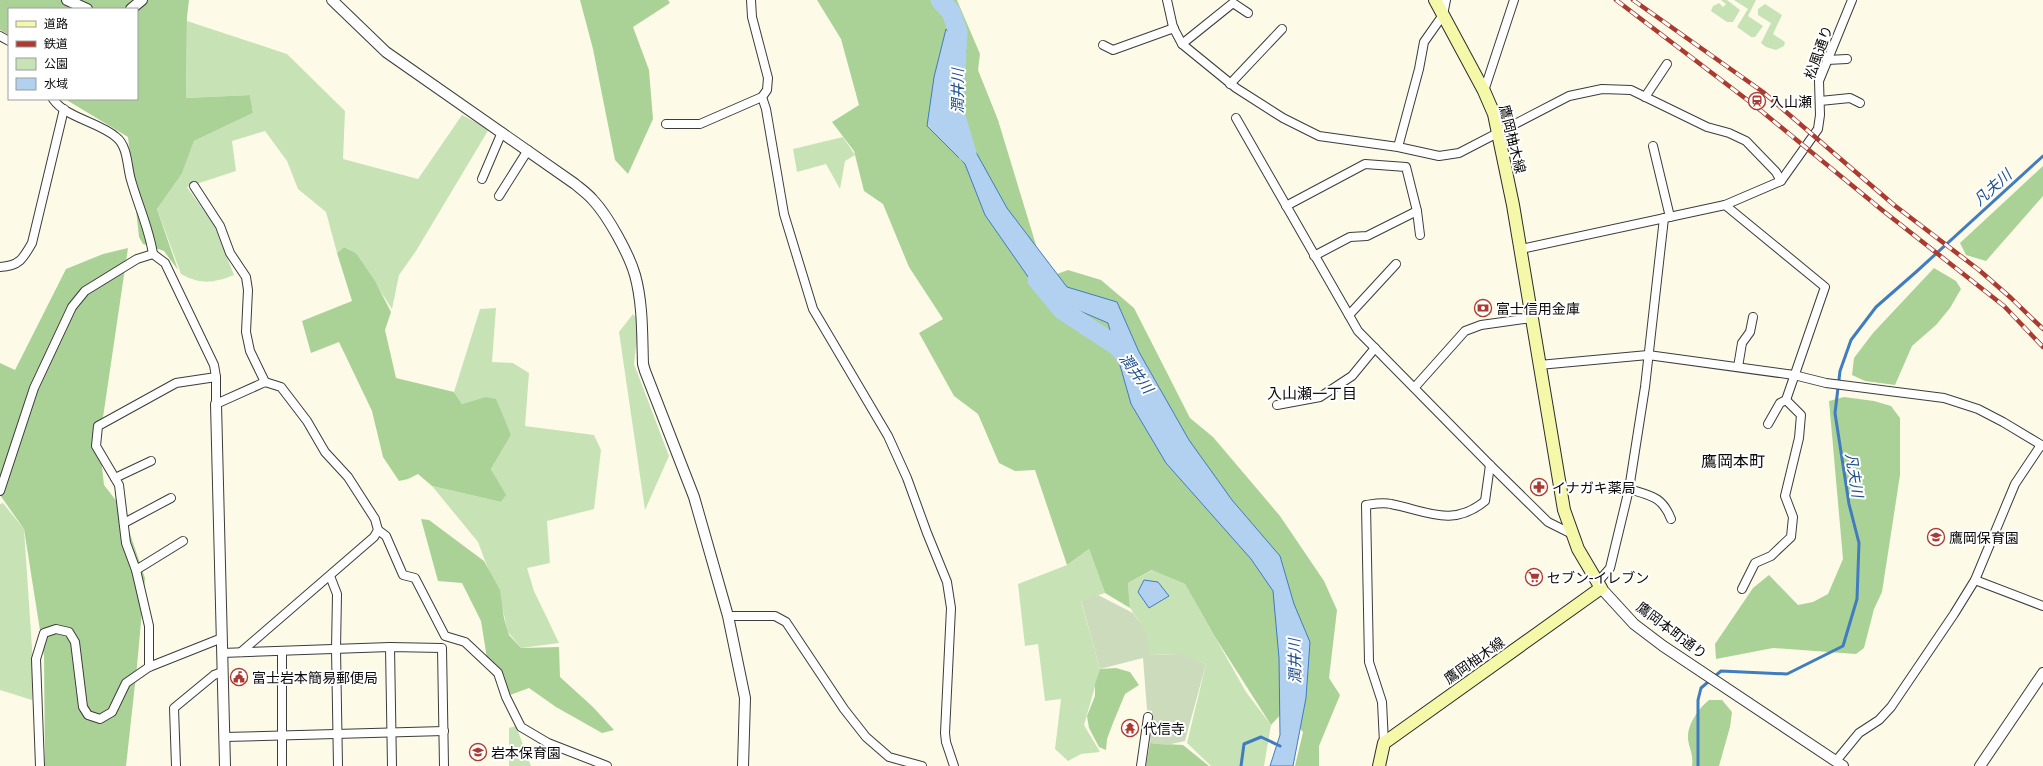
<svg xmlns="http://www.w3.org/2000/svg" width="2043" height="766" font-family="'Noto Serif','Noto Sans JP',serif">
	<rect width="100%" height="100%" fill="#fdfbe8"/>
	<g fill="#c7e3b6">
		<polygon points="1721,0 1727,0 1740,10 1733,22 1727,22 1711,11 1713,6 1719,3 1723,7 1726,4"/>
		<polygon points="1734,0 1756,0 1748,16 1763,26 1755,37 1751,37 1737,27 1748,9"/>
		<polygon points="1765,4 1782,15 1773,34 1785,42 1784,46 1776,50 1766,47 1761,43 1771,23 1758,15 1758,9"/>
		<path d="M187,21L287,54L345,111L343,159L418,179L462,115L489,129L416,251L399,275L392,309L356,253L344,247L337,253L326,212L298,189L287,161L265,131L232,141L236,171L187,187L214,225L234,275C214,283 201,285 181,274L157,209L183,169L194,141L253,113L250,95L186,98Z"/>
		<polygon points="843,137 855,155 845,161 840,189 826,164 797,172 793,149"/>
		<polygon points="496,308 492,362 513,363 529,373 525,426 594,435 601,450 594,509 547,521 550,563 527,568 534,591 559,643 521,648 508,632 502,606 478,542 432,486 501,502 505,495 491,469 511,435 485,397 462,404 454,392 480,309"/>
		<polygon points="633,314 639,322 634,364 669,456 645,510 619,332"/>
		<polygon points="3,503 24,529 33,663 32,700 0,690 0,504"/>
		<polygon points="1089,549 1105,593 1081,601 1100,669 1084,725 1100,752 1081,754 1068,761 1055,749 1061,699 1045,701 1038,644 1025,646 1018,584 1067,565"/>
		<polygon points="1153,570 1185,584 1246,692 1271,725 1264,766 1211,766 1187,743 1206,664 1174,654 1150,655 1139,621 1130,608 1128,583"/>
		<polygon points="516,726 531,766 509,766 509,728"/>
	</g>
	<g fill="#aad297">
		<polygon points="0,0 189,0 187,17 186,98 250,95 253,113 194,141 182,173 157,209 178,270 164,251 143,244 139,237 128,137 65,99 137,99 137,9 9,9 9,35 0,30"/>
		<polygon points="580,0 668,0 670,3 633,27 649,70 653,119 628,174 615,160 593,49"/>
		<polygon points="817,0 957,0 980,54 978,70 998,120 1046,278 1068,270 1101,280 1134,308 1190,418 1213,437 1280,516 1324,581 1337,610 1329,678 1340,695 1319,746 1319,766 1295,766 1303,732 1284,711 1271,725 1215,637 1185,584 1152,570 1128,583 1130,608 1105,593 1089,549 1067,565 1035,470 1015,471 999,463 978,414 954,396 919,333 943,319 909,267 883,204 864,191 854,151 832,122 859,105 841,39"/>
		<polygon points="2043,166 2043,196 1986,261 1966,255 1960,243"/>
		<polygon points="344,247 356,253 375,281 391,312 385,330 396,378 454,392 462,404 485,397 496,399 511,435 491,469 506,495 501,502 432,486 418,474 408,479 399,481 383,457 372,411 339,342 311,353 302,321 352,301 337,253"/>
		<polygon points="128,248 101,431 101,458 104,485 121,507 145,578 137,666 126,766 45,766 44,656 24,529 0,495 0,363 15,370 66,269 103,254"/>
		<polygon points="1934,268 1956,281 1961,289 1950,308 1936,325 1912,346 1895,385 1865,381 1852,375 1854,358 1873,333"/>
		<polygon points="1844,397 1874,401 1891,406 1900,418 1900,475 1882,592 1874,609 1864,648 1856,654 1773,648 1716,659 1715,644 1753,588 1769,575 1798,605 1813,602 1828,594 1843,559 1829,401"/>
		<polygon points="421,519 429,520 484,561 500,590 504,618 509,635 521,648 559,647 560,677 593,707 614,730 602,733 556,707 529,688 510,695 489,671 481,621 462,583 438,581"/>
		<polygon points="1116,668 1130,672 1139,685 1125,694 1113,723 1107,739 1106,750 1099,747 1089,728 1087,716 1095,696 1095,684 1100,669"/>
		<path d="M1709,700H1722L1732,712L1730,727L1719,766H1692C1694,753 1687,745 1688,735C1689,722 1700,707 1709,700Z"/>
		<polygon points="1150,743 1183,745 1209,766 1146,766"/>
	</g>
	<polygon fill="#cddbbd" points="1098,595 1133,613 1146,631 1150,655 1179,654 1206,664 1185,741 1167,745 1150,743 1152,711 1147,710 1143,658 1100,669 1081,600"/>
	<g fill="#b2d0ef" stroke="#407cbf">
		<polygon points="946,29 966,51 949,115 977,154 1007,208 1067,287 1117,302 1139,352 1189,440 1232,500 1280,556 1294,604 1310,642 1306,698 1293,766 1270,766 1280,735 1279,658 1273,591 1251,559 1166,463 1131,404 1108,323 1040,294 985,215 965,164 927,126 934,77"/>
		<polygon points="1144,580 1158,582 1169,596 1149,608 1138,592"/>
	</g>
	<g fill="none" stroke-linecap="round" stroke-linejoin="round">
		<g stroke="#407cbf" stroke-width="3">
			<polyline points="1241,766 1244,744 1261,737 1280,746"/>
			<polyline points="1698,766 1698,700 1701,688 1721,671 1787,674 1843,646 1857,599 1859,543 1849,504 1835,413 1840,371 1851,340 1876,307 1916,272 2043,156"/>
		</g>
		<g stroke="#b2d0ef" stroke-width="19">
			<polyline points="940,0 951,12 958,32 954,110 967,153"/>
			<polyline points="1037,280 1062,310 1117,346 1131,363"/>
		</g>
		<g stroke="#3c3c3c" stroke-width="10">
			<g id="minor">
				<polyline points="1167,0 1173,27 1182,44 1236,88 1283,118 1319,136 1398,147 1439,156 1459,153 1569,96 1602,89 1631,90 1707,127 1729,133 1746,141 1776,172 1781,181"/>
				<polyline points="0,36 9,41"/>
				<polyline points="1182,44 1233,3 1248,13"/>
				<polyline points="1103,45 1113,50 1174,28"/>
				<polyline points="1827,60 1847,59"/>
				<polyline points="1230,84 1282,29"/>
				<polyline points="1484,91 1514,0"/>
				<polyline points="762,97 766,109 784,214 813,309 888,436 907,478 927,533 947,582 951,608 945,733 946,742 954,766"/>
				<polyline points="1645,97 1667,64"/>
				<path d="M53,99C66,118 99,122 116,137C128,146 127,167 131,180C138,205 149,228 153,254"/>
				<polyline points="1820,101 1850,98 1860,103"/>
				<polyline points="1236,118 1358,331 1490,465 1548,522 1572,534"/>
				<polyline points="666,124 700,124 762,97 767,90 768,78 752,17 751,0"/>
				<polyline points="1653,146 1670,217"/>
				<polyline points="1398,147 1419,69 1424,42 1443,15 1446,0"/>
				<polyline points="482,179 502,132"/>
				<polyline points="194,186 220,226 230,253 246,277 248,290 246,332 250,351 265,382"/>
				<polyline points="499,196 528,150"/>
				<polyline points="1725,205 1825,287 1786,400 1780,403 1768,424"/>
				<polyline points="1286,206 1365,164 1406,167 1417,211 1367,236 1350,237 1314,256"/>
				<polyline points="1417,211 1420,235"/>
				<polyline points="1521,249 1725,205 1781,181 1818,129 1820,115 1819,81 1852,0"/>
				<path d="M0,267C19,266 23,259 32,243L64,109"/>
				<polyline points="1349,315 1396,264"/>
				<polyline points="1539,365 1648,355 1794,375 1826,383 1944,398 1978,409 2003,422 2043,446"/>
				<polyline points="1738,367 1742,343 1750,332 1753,317"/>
				<polyline points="1415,387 1465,331 1481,325 1532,318"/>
				<polyline points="1277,405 1320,397 1352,376 1375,348"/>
				<polyline points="115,478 151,461"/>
				<path d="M1629,489C1651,496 1662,496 1671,519"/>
				<polyline points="0,491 34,388 72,307 85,291 137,259 153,254 165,263 214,365 216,377 216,404 265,382 281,387 307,421 325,452 348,477 375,519 378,530 374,537 241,652"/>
				<polyline points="124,523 171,498"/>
				<polyline points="378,530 386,536 403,575 415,578 445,636 465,642 498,673 506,697 521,727 548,743 607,766"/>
				<polyline points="136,570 183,541"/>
				<polyline points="330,576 337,594 336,649 338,766"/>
				<polyline points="1975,580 2043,606"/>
				<polyline points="1597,583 1610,568 1629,489 1645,387 1664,218"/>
				<polyline points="1742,589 1755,563 1771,556 1791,537 1793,517 1785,496 1799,438 1801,415 1786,400"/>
				<polyline points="728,616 775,616 786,622 844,709 866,737 889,757 922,766"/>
				<polyline points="390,647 392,766"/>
				<polyline points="282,652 282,766"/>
				<polyline points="222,653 390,647 442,648 444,766"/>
				<polyline points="149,667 149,626 136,570 126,543 119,485 96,446 98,426 176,383 216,377"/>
				<polyline points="224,737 444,731"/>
				<path d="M1384,743L1382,702L1369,662L1366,505C1373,504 1383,502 1391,504C1427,511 1452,528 1485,501L1490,465"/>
				<polyline points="1836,761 1859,733 1879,720 1891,707 1954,614 1975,580 2015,484 2041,445"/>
				<polyline points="40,766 36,659 44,633 56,629 69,632 75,642 83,707 88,715 100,719 112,712 126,683 136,676 149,667 222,638"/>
				<polyline points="176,766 174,708 214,675 222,672"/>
				<polyline points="1141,766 1148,717"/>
			</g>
		</g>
		<g stroke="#3c3c3c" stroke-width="12">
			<g id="tertiary">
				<polyline points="67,0 87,9"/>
				<path d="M332,0L386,52L575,184C581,189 588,194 593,200C608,216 629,254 635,275C643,304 642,335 643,364L645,371L694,497L728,616L745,698L743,766"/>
				<polyline points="131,9 142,0"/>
				<polyline points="216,404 225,766"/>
				<polyline points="1601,588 1634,624 1663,646 1843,766"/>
				<polyline points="1980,766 2043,673"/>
			</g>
		</g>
		<g stroke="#2b2b2b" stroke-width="14">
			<polyline id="secondary" points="1379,766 1384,743 1601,588 1578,549 1564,510 1513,205 1494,114 1484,91 1435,0"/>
		</g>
		<use href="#minor" stroke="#fff" stroke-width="8"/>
		<use href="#tertiary" stroke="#fff" stroke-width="10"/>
		<use href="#secondary" stroke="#f5f7a9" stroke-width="12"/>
		<g stroke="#ab3b30" stroke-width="4.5">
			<g id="rail">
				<polyline points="1616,0 1754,105 1882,210 2004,306 2043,347"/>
				<polyline points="1633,0 1763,92 1894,205 1979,270 2011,298 2043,329"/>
			</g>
		</g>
		<use href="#rail" stroke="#fff" stroke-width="3" stroke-dasharray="9" stroke-linecap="butt"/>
	</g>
	<defs>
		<g id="station-ring" transform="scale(0.9)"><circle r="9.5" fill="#fff" stroke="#ab3b30" stroke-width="1.5"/><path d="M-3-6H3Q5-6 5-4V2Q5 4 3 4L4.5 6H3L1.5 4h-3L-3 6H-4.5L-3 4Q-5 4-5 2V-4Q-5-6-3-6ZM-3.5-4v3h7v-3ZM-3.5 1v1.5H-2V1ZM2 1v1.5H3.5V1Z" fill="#ab3b30"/></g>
		<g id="bank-ring" transform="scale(0.9)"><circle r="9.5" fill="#fff" stroke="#ab3b30" stroke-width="1.5"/><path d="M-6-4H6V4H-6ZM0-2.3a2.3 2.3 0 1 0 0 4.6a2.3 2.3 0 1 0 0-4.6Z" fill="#ab3b30"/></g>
		<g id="pharmacy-ring" transform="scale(0.9)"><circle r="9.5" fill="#fff" stroke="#ab3b30" stroke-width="1.5"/><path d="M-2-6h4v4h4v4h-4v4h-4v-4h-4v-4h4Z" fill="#ab3b30"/></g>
		<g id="school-ring" transform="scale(0.9)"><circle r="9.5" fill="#fff" stroke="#ab3b30" stroke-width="1.5"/><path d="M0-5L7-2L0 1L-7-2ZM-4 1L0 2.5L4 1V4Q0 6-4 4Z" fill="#ab3b30"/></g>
		<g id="supermarket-ring" transform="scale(0.9)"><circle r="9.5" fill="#fff" stroke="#ab3b30" stroke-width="1.5"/><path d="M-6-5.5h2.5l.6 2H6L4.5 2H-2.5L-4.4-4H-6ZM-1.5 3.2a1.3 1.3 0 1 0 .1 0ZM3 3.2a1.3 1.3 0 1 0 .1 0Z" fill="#ab3b30"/></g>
		<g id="civic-ring" transform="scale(0.9)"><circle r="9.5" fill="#fff" stroke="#ab3b30" stroke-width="1.5"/><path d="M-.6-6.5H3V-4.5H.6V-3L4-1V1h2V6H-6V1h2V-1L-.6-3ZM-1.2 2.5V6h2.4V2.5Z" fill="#ab3b30"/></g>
		<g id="temple-ring" transform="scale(0.9)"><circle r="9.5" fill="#fff" stroke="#ab3b30" stroke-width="1.5"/><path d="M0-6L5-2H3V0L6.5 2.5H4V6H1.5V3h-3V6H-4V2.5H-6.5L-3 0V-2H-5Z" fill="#ab3b30"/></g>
	</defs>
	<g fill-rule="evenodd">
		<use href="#station-ring" x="1757" y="101"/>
		<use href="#bank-ring" x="1483" y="308"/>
		<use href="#pharmacy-ring" x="1539" y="487"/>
		<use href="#school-ring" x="1936" y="537"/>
		<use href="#supermarket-ring" x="1534" y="577"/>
		<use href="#civic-ring" x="239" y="677"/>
		<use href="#temple-ring" x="1130" y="728"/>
		<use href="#school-ring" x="478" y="752"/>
	</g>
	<g text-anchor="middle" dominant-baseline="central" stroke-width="4" stroke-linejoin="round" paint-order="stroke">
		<g font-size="14" fill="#090909" stroke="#fff">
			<text transform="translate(1818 52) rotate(-70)">松風通り</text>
			<text transform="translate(1513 139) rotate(76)">鷹岡柚木線</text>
			<text transform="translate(1672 630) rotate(37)">鷹岡本町通り</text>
			<text transform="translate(1474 660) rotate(-35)">鷹岡柚木線</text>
		</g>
		<g font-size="14" fill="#090909" stroke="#fff" text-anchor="start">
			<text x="1770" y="101">入山瀬</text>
			<text x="1496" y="308">富士信用金庫</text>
			<text x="1552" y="487">イナガキ薬局</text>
			<text x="1949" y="537">鷹岡保育園</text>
			<text x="1547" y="577">セブン-イレブン</text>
			<text x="252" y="677">富士岩本簡易郵便局</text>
			<text x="1143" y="728">代信寺</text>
			<text x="491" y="752">岩本保育園</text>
		</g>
		<g font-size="15" font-style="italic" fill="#20508d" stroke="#fff">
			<text transform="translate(957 91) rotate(-90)">潤井川</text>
			<text transform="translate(1992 187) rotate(-42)">凡夫川</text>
			<text transform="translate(1137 373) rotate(54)">潤井川</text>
			<text transform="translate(1855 475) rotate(81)">凡夫川</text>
			<text transform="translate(1294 661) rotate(-91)">潤井川</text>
		</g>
		<g font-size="15" fill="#090909" stroke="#fff">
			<text x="1312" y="393">入山瀬一丁目</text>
		</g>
		<g font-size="16" fill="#090909" stroke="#fff">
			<text x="1733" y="461">鷹岡本町</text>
		</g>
	</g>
	<rect x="8" y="8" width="130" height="92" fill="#ffffff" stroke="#9d9d9d"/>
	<rect x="16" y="21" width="20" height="6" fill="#f5f7a9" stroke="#9d9d9d"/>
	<text x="44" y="28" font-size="12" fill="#090909">道路</text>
	<rect x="16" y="41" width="20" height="6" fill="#ab3b30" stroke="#9d9d9d"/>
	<text x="44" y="48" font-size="12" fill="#090909">鉄道</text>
	<rect x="16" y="58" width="20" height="12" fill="#c7e3b6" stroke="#9d9d9d"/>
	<text x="44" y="68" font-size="12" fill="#090909">公園</text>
	<rect x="16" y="78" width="20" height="12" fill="#b2d0ef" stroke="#9d9d9d"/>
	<text x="44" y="88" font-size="12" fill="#090909">水域</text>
</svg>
